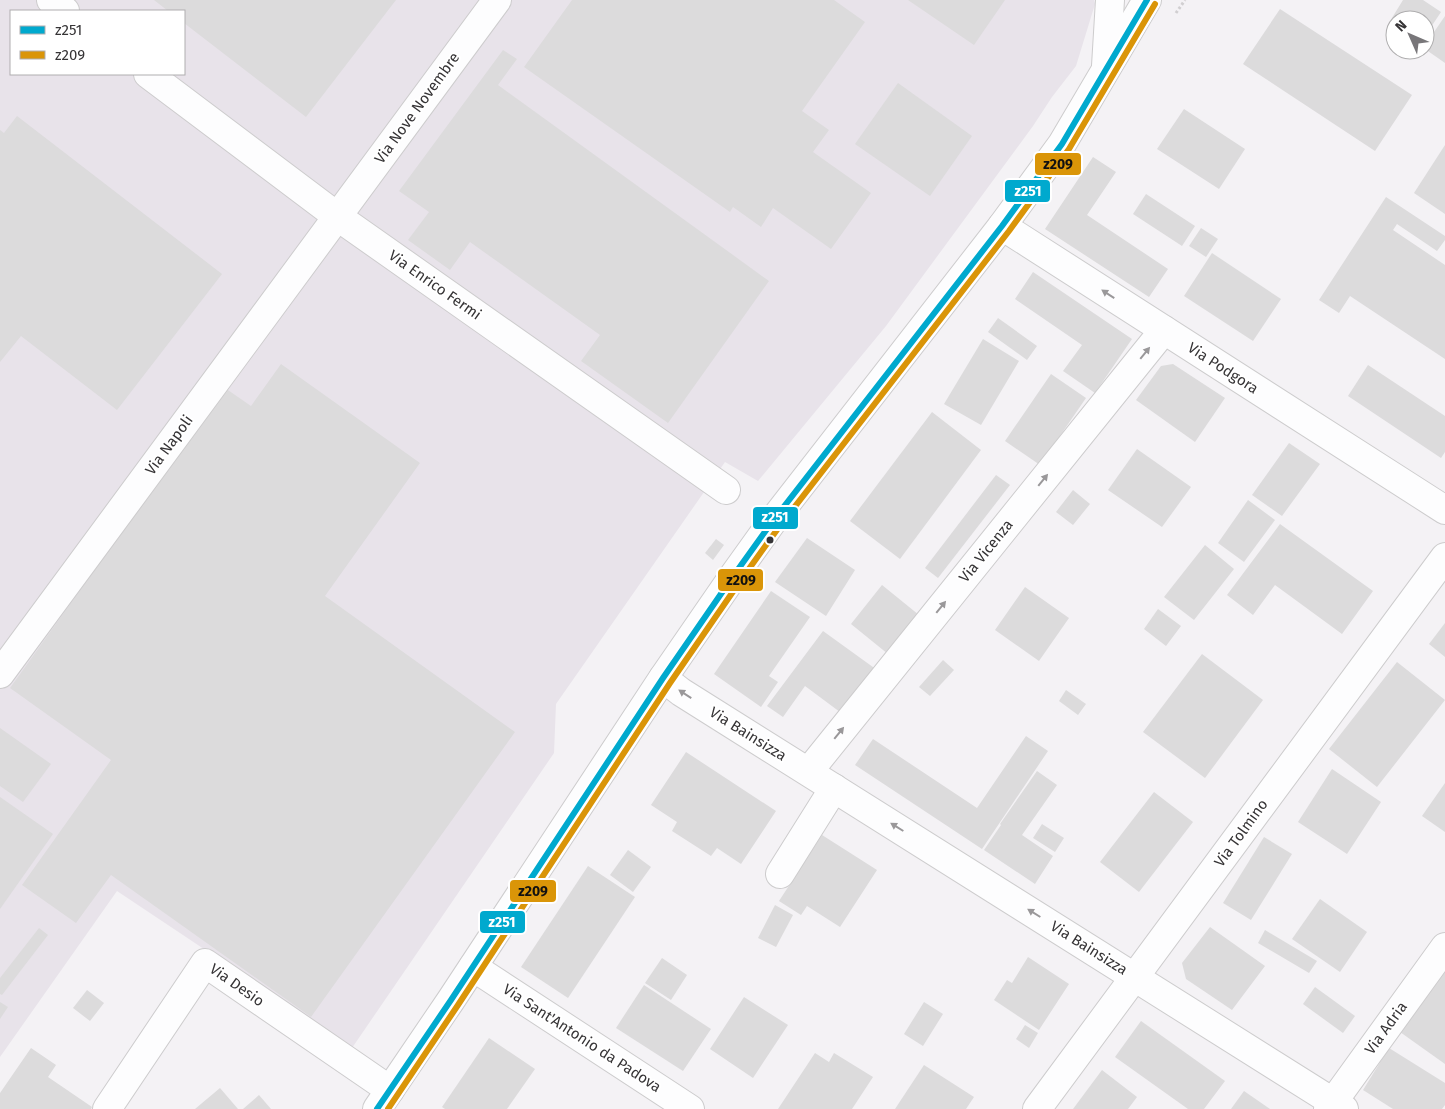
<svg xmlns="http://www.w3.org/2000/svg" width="1445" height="1109" font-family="'Fira Sans',sans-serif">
	<rect width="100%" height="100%" fill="#f4f2f5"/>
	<path fill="#e8e3ea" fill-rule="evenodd" d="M0,0H1094L1095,4L1076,66L1052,97L1033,126L886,326L758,481L725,462L556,704L554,753L352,1048L117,891L0,1057ZM11,11H184V74H11Z"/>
	<g fill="#dcdbdc">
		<polygon points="154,0 396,0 306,117 184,23 184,11 168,11"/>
		<polygon points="572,0 834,0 865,22 802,111 829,130 813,152 871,193 831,249 773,208 761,227 733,207 730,212 524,67"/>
		<polygon points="908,0 1005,0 974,45"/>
		<polygon points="1403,0 1423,0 1441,12 1425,36 1425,20 1395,20 1395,31 1387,26"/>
		<polygon points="1280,9 1412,95 1375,151 1243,64"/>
		<polygon points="1445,16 1445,63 1425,49 1425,45"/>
		<polygon points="503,50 517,59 498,85 769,281 668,423 581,361 600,335 470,242 450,270 408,240 429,212 399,191"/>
		<polygon points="898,83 972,136 930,196 855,144"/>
		<polygon points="1184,109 1245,149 1219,189 1157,149"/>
		<polygon points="17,116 222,274 117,410 21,336 0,362 0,130 4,133"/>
		<polygon points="1445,145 1445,214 1414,193"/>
		<polygon points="1093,157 1116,172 1087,215 1168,269 1149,297 1045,229"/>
		<polygon points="1146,194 1195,226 1182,246 1133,214"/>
		<polygon points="1386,197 1445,236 1445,240 1437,251 1397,224 1393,230 1445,265 1445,359 1350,296 1339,313 1319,300"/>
		<polygon points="1201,228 1218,239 1206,257 1189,246"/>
		<polygon points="1212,253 1281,299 1253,341 1184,296"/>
		<polygon points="1033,272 1132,339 1095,393 1063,371 1082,345 1015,299"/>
		<polygon points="998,318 1037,346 1027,360 988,332"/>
		<polygon points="983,339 1019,361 981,425 944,404"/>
		<polygon points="281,364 420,463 325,596 515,732 311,1017 111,875 76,923 22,885 111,760 10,688 225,388 251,406"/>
		<polygon points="1173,364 1225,398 1195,442 1136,400 1161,366"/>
		<polygon points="1368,365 1445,416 1445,452 1441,458 1348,396"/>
		<polygon points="1051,374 1086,398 1040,465 1005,441"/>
		<polygon points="932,412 981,450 900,559 850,521"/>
		<polygon points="1289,443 1320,464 1282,516 1252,495"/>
		<polygon points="1137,449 1191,487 1162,527 1108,490"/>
		<polygon points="996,475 1010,485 938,578 925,568"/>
		<polygon points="1073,490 1090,504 1073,525 1056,512"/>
		<polygon points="1248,500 1275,520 1244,562 1218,543"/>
		<polygon points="1280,524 1373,591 1342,634 1275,585 1253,615 1227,595"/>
		<polygon points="807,538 855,570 826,616 775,582"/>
		<polygon points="716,539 724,545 713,560 705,553"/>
		<polygon points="1205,545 1234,569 1194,620 1164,597"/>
		<polygon points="882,585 919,615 888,654 851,624"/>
		<polygon points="1025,587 1069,618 1039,661 995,630"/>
		<polygon points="771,591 810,617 769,676 778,682 761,707 714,674"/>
		<polygon points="1158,609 1181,626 1166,646 1144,629"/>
		<polygon points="1445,623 1445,657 1429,644"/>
		<polygon points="823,631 877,670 844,715 805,686 783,717 767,706"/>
		<polygon points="1202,654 1263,700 1205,778 1143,732"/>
		<polygon points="943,660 954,670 930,696 919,687"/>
		<polygon points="1397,662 1445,700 1377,787 1329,749"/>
		<polygon points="1066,690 1086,704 1078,715 1059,701"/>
		<polygon points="0,728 51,764 23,802 0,786"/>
		<polygon points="1026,736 1048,751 982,849 855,765 873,739 977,808"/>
		<polygon points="686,752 776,811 741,864 717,848 711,856 672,831 677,822 651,805"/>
		<polygon points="1332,769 1381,802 1347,854 1298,822"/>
		<polygon points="1037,771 1057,785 1022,835 1053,856 1035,884 984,850 1001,825 1000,824"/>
		<polygon points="1445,783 1445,832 1422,816"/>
		<polygon points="1154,792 1193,822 1139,892 1100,862"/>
		<polygon points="0,797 53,834 0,909"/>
		<polygon points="1042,824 1064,838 1055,852 1033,838"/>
		<polygon points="822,835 877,870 840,927 807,906 801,915 779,901"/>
		<polygon points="1264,837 1292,854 1251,920 1223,903"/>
		<polygon points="628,850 651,867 633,892 610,875"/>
		<polygon points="588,866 635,897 568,998 521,967"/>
		<polygon points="1320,899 1367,932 1340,972 1292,939"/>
		<polygon points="775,905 793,915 776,947 758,938"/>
		<polygon points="1210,927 1265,966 1232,1010 1186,979 1182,963"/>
		<polygon points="39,928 48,935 2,995 0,994 0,978"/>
		<polygon points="1265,930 1317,961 1309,973 1258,943"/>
		<polygon points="1028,957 1069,984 1039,1030 994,1000 1007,980 1012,983"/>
		<polygon points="662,958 687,975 671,1000 645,983"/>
		<polygon points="1445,968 1445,1064 1400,1032"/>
		<polygon points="644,985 711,1029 683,1071 616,1028"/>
		<polygon points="1315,987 1355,1016 1343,1033 1303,1004"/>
		<polygon points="87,990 104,1003 90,1021 73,1008"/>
		<polygon points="744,997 788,1025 753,1078 710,1049"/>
		<polygon points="0,1002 8,1007 0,1019"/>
		<polygon points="924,1002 943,1014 923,1046 904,1034"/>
		<polygon points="1141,1021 1225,1081 1204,1109 1188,1109 1115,1057"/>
		<polygon points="1025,1025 1038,1033 1029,1048 1016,1039"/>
		<polygon points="489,1038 535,1069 507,1109 445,1109 442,1107"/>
		<polygon points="31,1048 56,1065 48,1077 92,1107 91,1109 0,1109 0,1093"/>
		<polygon points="1389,1048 1445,1083 1445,1105 1442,1109 1393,1109 1363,1090"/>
		<polygon points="815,1053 829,1062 834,1053 873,1077 852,1109 778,1109"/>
		<polygon points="924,1065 974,1097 966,1109 895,1109"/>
		<polygon points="1102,1070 1137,1097 1128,1109 1073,1109"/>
		<polygon points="220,1088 238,1109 195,1109"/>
		<polygon points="1244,1091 1270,1109 1231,1109"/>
		<polygon points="259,1095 271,1109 243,1109"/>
	</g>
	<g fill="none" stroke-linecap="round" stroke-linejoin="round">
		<g stroke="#cdcccd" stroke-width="30">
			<g id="minor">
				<polyline points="51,0 65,11"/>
				<polyline points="1106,66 1110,0"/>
				<polyline points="148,74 338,217 726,490"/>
				<polyline points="1002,226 1445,510"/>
				<polyline points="0,674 497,0"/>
				<polyline points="663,678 681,692 1344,1109"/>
				<polyline points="809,771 1164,330"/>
				<polyline points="780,874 834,788"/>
				<polyline points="473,967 690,1109"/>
				<polyline points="107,1109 205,963 390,1090"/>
				<polyline points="377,1109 451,1000 663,678 734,575 772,522 1002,226 1062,144 1147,0"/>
				<polyline points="1037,1109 1445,557"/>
				<polyline points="1328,1109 1445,947"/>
			</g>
		</g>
		<polyline stroke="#d1cfd1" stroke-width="3" stroke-dasharray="2.5 2.5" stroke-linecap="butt" points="1176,13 1185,0"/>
		<use href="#minor" stroke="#fdfdfe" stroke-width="28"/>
		<g stroke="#fff" stroke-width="10">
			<polyline id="bus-1" points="377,1109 451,1000 663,678 734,575 772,522 1002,226 1062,144 1147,0"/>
		</g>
		<g stroke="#fff" stroke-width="10">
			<polyline id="bus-2" points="388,1109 458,1005 670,683 741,580 779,527 1009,231 1069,149 1155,4"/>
		</g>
		<use href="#bus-1" stroke="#00a9ce" stroke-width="6"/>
		<use href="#bus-2" stroke="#da9508" stroke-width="6"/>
	</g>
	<defs><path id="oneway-solid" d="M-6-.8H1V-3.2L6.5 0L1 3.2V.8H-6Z" transform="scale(1.25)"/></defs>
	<g fill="#9a989a">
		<use href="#oneway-solid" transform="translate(1108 294) rotate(-147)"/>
		<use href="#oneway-solid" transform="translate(1145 353) rotate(-51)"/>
		<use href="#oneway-solid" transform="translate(1043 480) rotate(-51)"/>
		<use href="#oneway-solid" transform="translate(941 607) rotate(-51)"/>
		<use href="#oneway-solid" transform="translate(685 694) rotate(-147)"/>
		<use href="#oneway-solid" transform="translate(839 733) rotate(-51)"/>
		<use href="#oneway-solid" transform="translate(897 827) rotate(-148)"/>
		<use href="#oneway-solid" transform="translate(1034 913) rotate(-148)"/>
	</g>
	<circle fill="#363436" stroke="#fff" stroke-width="2" cx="770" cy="540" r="4.5"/>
	<g text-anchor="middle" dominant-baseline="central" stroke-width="4" stroke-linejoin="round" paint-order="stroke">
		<g font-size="15" fill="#363436" stroke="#fff">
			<text transform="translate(417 108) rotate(-54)">Via Nove Novembre</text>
			<text transform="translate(435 285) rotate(35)">Via Enrico Fermi</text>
			<text transform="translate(1223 368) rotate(33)">Via Podgora</text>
			<text transform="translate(169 445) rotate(-54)">Via Napoli</text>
			<text transform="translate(986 551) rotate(-51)">Via Vicenza</text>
			<text transform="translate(748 734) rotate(32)">Via Bainsizza</text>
			<text transform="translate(1241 833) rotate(-54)">Via Tolmino</text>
			<text transform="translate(1089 948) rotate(32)">Via Bainsizza</text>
			<text transform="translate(237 985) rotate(35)">Via Desio</text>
			<text transform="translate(1386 1028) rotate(-54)">Via Adria</text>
			<text transform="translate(582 1038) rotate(33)">Via Sant'Antonio da Padova</text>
		</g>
	</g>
	<g stroke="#fff" stroke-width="2">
		<rect x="1034" y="152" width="48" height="24" rx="5" fill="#da9508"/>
		<rect x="1004" y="179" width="47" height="24" rx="5" fill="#00a9ce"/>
		<rect x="752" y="506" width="47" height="24" rx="5" fill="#00a9ce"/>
		<rect x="717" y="568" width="47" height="24" rx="5" fill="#da9508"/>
		<rect x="509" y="879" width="48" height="24" rx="5" fill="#da9508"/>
		<rect x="479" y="910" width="47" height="24" rx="5" fill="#00a9ce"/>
	</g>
	<g font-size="14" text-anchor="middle" font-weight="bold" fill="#fff">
		<text x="1028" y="196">z251</text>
		<text x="775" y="522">z251</text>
		<text x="502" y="927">z251</text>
	</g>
	<g font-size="14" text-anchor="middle" font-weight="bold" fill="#111">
		<text x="1058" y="169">z209</text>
		<text x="741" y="585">z209</text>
		<text x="533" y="896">z209</text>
	</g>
	<rect x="10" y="10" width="175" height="65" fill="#ffffff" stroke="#afaeaf"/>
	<rect x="20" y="26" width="25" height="8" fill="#00a9ce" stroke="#afaeaf"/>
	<text x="55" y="35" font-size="15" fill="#363436">z251</text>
	<rect x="20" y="51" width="25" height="8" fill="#da9508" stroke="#afaeaf"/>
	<text x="55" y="60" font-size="15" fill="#363436">z209</text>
	<g transform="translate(1410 35) rotate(315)"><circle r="24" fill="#ffffff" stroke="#afaeaf"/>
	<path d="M0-4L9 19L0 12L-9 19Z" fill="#787679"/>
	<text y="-8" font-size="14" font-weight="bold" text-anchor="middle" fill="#363436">N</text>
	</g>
</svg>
